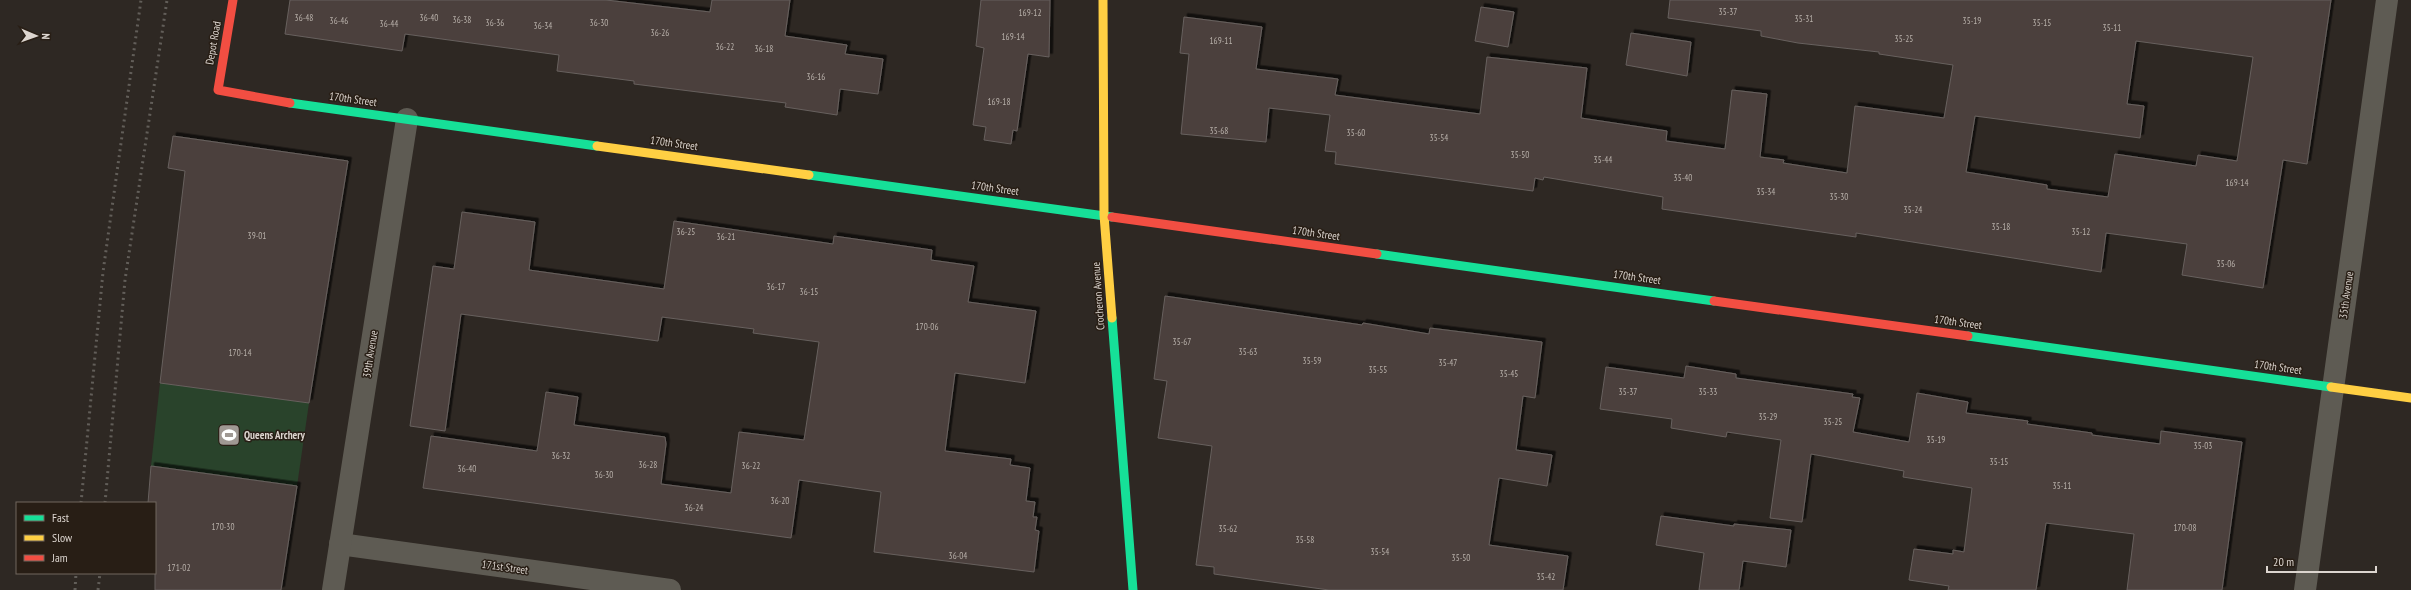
<svg xmlns="http://www.w3.org/2000/svg" width="2411" height="590" font-family="'PT Sans Narrow',sans-serif">
	<defs>
		<filter id="shadow"><feDropShadow dx="3.5" dy="-3.5" stdDeviation="0" flood-color="#0009"/></filter>
	</defs>
	<rect width="100%" height="100%" fill="#2e2823"/>
	<polygon fill="#29432b" points="160,383 309,403 297,486 151,466"/>
	<g fill="#4c3f3d" stroke="#67615e" fill-rule="evenodd" filter="url(#shadow)">
		<polygon points="290,0 606,0 710,12 712,0 790,0 785,36 847,45 845,54 883,59 878,94 840,89 837,115 785,107 786,103 634,84 634,81 557,71 559,55 405,34 402,51 285,34"/>
		<polygon points="981,0 1050,0 1049,57 1028,54 1017,131 1013,130 1011,144 984,140 986,127 973,125 984,48 976,46"/>
		<path d="M1670,0H2331L2307,164L2283,160L2263,288L2182,275L2187,244L2106,233L2101,272L1856,233V237L1662,209L1663,197L1544,177L1543,180L1535,178L1533,191L1335,164L1336,152L1325,151L1330,115L1269,108L1266,142L1181,134L1189,54L1180,53L1184,17L1262,27L1256,69L1338,79L1335,95L1480,114L1487,57L1587,68L1581,118L1667,131L1666,141L1725,149L1732,90L1767,94L1760,157L1784,160L1783,163L1847,173L1855,106L1944,118L1953,65L1879,54V52L1798,43L1761,36V31L1668,18ZM2136,41L2253,57L2237,161L2198,155L2196,166L2115,154L2108,197L2047,189V185L1966,172L1975,116L2140,138L2144,106L2127,104Z"/>
		<polygon points="1481,7 1514,12 1508,47 1475,41"/>
		<polygon points="1631,33 1691,42 1687,76 1626,65"/>
		<polygon points="173,136 348,161 309,403 160,383 185,171 168,168"/>
		<polygon points="462,212 535,222 529,270 664,289 674,221 833,244 834,236 932,250 931,260 974,266 968,302 1036,311 1025,383 955,373 945,451 1011,459 1010,465 1030,468 1026,501 1035,502 1033,517 1037,517 1035,530 1039,531 1034,572 874,552 881,492 799,480 791,538 423,488 431,436 537,451 546,392 578,397 574,425 665,437 666,444 661,484 731,493 739,432 804,440 819,342 753,333 754,329 662,317 658,341 461,314 445,431 410,426 433,266 454,269"/>
		<polygon points="1165,296 1362,325 1363,323 1429,334 1430,328 1542,342 1535,398 1523,396 1516,450 1552,455 1547,486 1499,478 1489,545 1568,556 1563,590 1329,590 1214,574 1214,567 1196,565 1212,446 1158,438 1167,381 1154,379"/>
		<polygon points="1686,366 1736,374 1736,378 1853,394 1852,397 1860,398 1853,432 1909,442 1917,393 1968,402 1966,413 2028,421 2027,424 2092,433 2092,435 2160,444 2161,431 2242,442 2222,590 2127,590 2134,534 2046,523 2036,590 1948,590 1949,586 1909,580 1914,549 1953,554 1953,550 1964,552 1972,488 1903,477 1904,471 1811,454 1802,522 1770,518 1781,440 1727,432 1726,437 1671,428 1672,419 1600,409 1606,367 1684,378"/>
		<polygon points="151,466 297,486 281,590 155,590 155,503 148,503"/>
		<polygon points="1661,516 1734,526 1734,524 1791,530 1786,567 1743,561 1739,590 1699,590 1704,553 1656,545"/>
	</g>
	<g fill="none" stroke-linecap="round" stroke-linejoin="round">
		<g stroke="#5e5b53" stroke-width="22">
			<polyline points="340,544 670,590"/>
			<polyline points="333,590 407,119"/>
			<polyline points="2305,590 2387,0"/>
		</g>
		<g stroke="#16e098" stroke-width="9">
			<polyline points="290,103 597,146"/>
			<polyline points="809,175 1112,217"/>
			<polyline points="1377,254 1714,301"/>
			<polyline points="1112,318 1133,590"/>
			<polyline points="1968,336 2331,387"/>
		</g>
		<g stroke="#ffcf43" stroke-width="9">
			<polyline points="1103,0 1104,215 1112,318"/>
			<polyline points="597,146 809,175"/>
			<polyline points="2331,387 2411,398"/>
		</g>
		<g stroke="#f24e42" stroke-width="9">
			<polyline points="233,0 218,90 290,103"/>
			<polyline points="1112,217 1377,254"/>
			<polyline points="1714,301 1968,336"/>
		</g>
		<g stroke="#625e59" stroke-width="3" stroke-dasharray="2 4" stroke-linecap="butt">
			<polyline points="81,503 103,272 141,0"/>
			<polyline points="105,503 125,280 167,0"/>
			<polyline points="75,590 76,573"/>
			<polyline points="98,590 100,573"/>
		</g>
	</g>
	<defs>
		<g id="stadium-square" transform="scale(1.15)"><rect x="-9" y="-9" width="18" height="18" rx="4" fill="#9f9893" stroke="#281e15"/><path d="M0-5a6.5 5 0 1 0 0 10a6.5 5 0 1 0 0-10ZM-3.5-1.8h7v3.6h-7Z" fill="#fff"/></g>
	</defs>
	<g fill-rule="evenodd">
		<use href="#stadium-square" x="229" y="435"/>
	</g>
	<g text-anchor="middle" dominant-baseline="central" stroke-width="3" stroke-linejoin="round" paint-order="stroke">
		<g font-size="9" fill="#b8b0aa">
			<text x="1728" y="11">35-37</text>
			<text x="1030" y="12">169-12</text>
			<text x="304" y="17">36-48</text>
			<text x="429" y="17">36-40</text>
			<text x="1804" y="18">35-31</text>
			<text x="462" y="19">36-38</text>
			<text x="339" y="20">36-46</text>
			<text x="1972" y="20">35-19</text>
			<text x="495" y="22">36-36</text>
			<text x="599" y="22">36-30</text>
			<text x="2042" y="22">35-15</text>
			<text x="389" y="23">36-44</text>
			<text x="543" y="25">36-34</text>
			<text x="2112" y="27">35-11</text>
			<text x="660" y="32">36-26</text>
			<text x="1013" y="36">169-14</text>
			<text x="1904" y="38">35-25</text>
			<text x="1221" y="40">169-11</text>
			<text x="725" y="46">36-22</text>
			<text x="764" y="48">36-18</text>
			<text x="816" y="76">36-16</text>
			<text x="999" y="101">169-18</text>
			<text x="1219" y="130">35-68</text>
			<text x="1356" y="132">35-60</text>
			<text x="1439" y="137">35-54</text>
			<text x="1520" y="154">35-50</text>
			<text x="1603" y="159">35-44</text>
			<text x="1683" y="177">35-40</text>
			<text x="2237" y="182">169-14</text>
			<text x="1766" y="191">35-34</text>
			<text x="1839" y="196">35-30</text>
			<text x="1913" y="209">35-24</text>
			<text x="2001" y="226">35-18</text>
			<text x="686" y="231">36-25</text>
			<text x="2081" y="231">35-12</text>
			<text x="257" y="235">39-01</text>
			<text x="726" y="236">36-21</text>
			<text x="2226" y="263">35-06</text>
			<text x="776" y="286">36-17</text>
			<text x="809" y="291">36-15</text>
			<text x="927" y="326">170-06</text>
			<text x="1182" y="341">35-67</text>
			<text x="1248" y="351">35-63</text>
			<text x="240" y="352">170-14</text>
			<text x="1312" y="360">35-59</text>
			<text x="1448" y="362">35-47</text>
			<text x="1378" y="369">35-55</text>
			<text x="1509" y="373">35-45</text>
			<text x="1628" y="391">35-37</text>
			<text x="1708" y="391">35-33</text>
			<text x="1768" y="416">35-29</text>
			<text x="1833" y="421">35-25</text>
			<text x="1936" y="439">35-19</text>
			<text x="2203" y="445">35-03</text>
			<text x="561" y="455">36-32</text>
			<text x="1999" y="461">35-15</text>
			<text x="648" y="464">36-28</text>
			<text x="751" y="465">36-22</text>
			<text x="467" y="468">36-40</text>
			<text x="604" y="474">36-30</text>
			<text x="2062" y="485">35-11</text>
			<text x="780" y="500">36-20</text>
			<text x="694" y="507">36-24</text>
			<text x="223" y="526">170-30</text>
			<text x="2185" y="527">170-08</text>
			<text x="1228" y="528">35-62</text>
			<text x="1305" y="539">35-58</text>
			<text x="1380" y="551">35-54</text>
			<text x="958" y="555">36-04</text>
			<text x="1461" y="557">35-50</text>
			<text x="179" y="567">171-02</text>
			<text x="1546" y="576">35-42</text>
		</g>
		<g font-size="11" fill="#dcd5cf" stroke="#281e15">
			<text transform="translate(213 43) rotate(-80)">Depot Road</text>
			<text transform="translate(353 99) rotate(8)">170th Street</text>
			<text transform="translate(674 143) rotate(8)">170th Street</text>
			<text transform="translate(995 188) rotate(8)">170th Street</text>
			<text transform="translate(1316 233) rotate(8)">170th Street</text>
			<text transform="translate(1637 277) rotate(8)">170th Street</text>
			<text transform="translate(2346 295) rotate(-82)">35th Avenue</text>
			<text transform="translate(1098 296) rotate(-94)">Crocheron Avenue</text>
			<text transform="translate(1958 322) rotate(8)">170th Street</text>
			<text transform="translate(370 354) rotate(-81)">39th Avenue</text>
			<text transform="translate(2278 367) rotate(8)">170th Street</text>
			<text transform="translate(505 567) rotate(8)">171st Street</text>
		</g>
		<g font-size="11" font-weight="bold" fill="#dcd5cf" stroke="#281e15" text-anchor="start">
			<text x="244" y="435">Queens Archery</text>
		</g>
	</g>
	<rect x="16" y="502" width="140" height="72" fill="#281e15" stroke="#70675f"/>
	<rect x="24" y="515" width="20" height="6" fill="#16e098" stroke="#70675f"/>
	<text x="52" y="522" font-size="12" fill="#dcd5cf">Fast</text>
	<rect x="24" y="535" width="20" height="6" fill="#ffcf43" stroke="#70675f"/>
	<text x="52" y="542" font-size="12" fill="#dcd5cf">Slow</text>
	<rect x="24" y="555" width="20" height="6" fill="#f24e42" stroke="#70675f"/>
	<text x="52" y="562" font-size="12" fill="#dcd5cf">Jam</text>
	<g transform="translate(36 36) rotate(92)" stroke="#281e15" stroke-width="3" paint-order="stroke">
	<path d="M0-3L7 15L0 10L-7 15Z" fill="#dcd5cf"/>
	<text y="-6" font-size="11" font-weight="bold" text-anchor="middle" fill="#dcd5cf">N</text>
	</g>
	<path d="M2267 566v6h109v-6" fill="none" stroke="#dcd5cf" stroke-width="2"/>
	<text x="2273" y="566" font-size="12" fill="#dcd5cf" stroke="#281e15" stroke-width="3" paint-order="stroke">20 m</text>
</svg>
